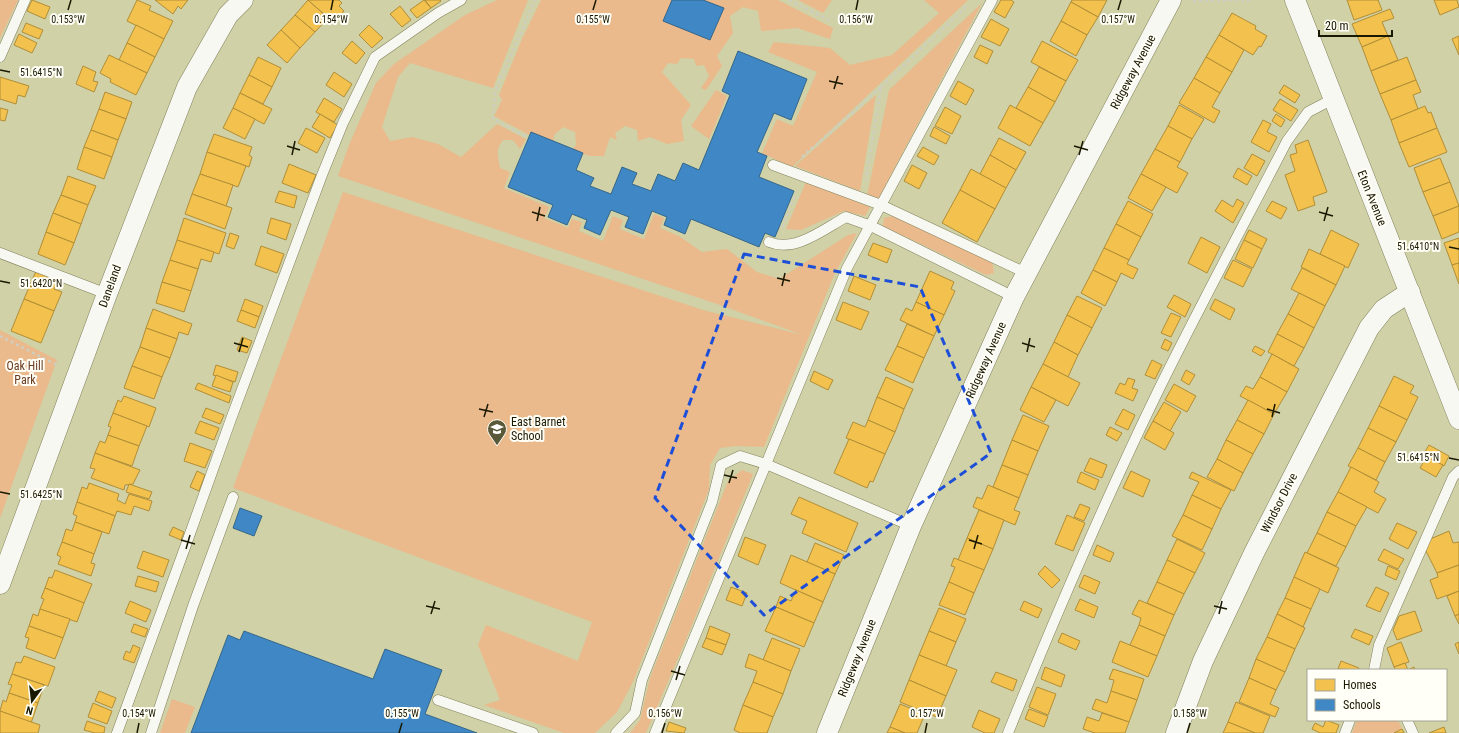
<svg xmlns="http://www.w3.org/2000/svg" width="1459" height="733" font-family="'Roboto Condensed',sans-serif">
	<rect width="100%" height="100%" fill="#d0d1a6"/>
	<g fill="#eab98c">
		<polygon points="0,0 18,0 0,38"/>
		<path d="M497,0H528L493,88L410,63L398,77L382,127L390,141L412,137L438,144L461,157L497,124L526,139L520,149L513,140H503C495,150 498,156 500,168L510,172L504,188L549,207L544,218L568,228L572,219L582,222L579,231L603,241L613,216L623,220L620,229L644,239L654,214L664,218L660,228L679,236L702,252L727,249L757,272L779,279L848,235L857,233L835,273L764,447L736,446L720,448L710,465L709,489L633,682L617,712L595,733H564L484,705L500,700L478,645L486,625L578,661L592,622L233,488L343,192L703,310L803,335L720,305L338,176L349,145L376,83L394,64L465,15Z"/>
		<polygon points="541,0 778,0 833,28 830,39 797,28 761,31 758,11 743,7 730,16 733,33 717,56 722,66 706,90 701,88 709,76 704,65 696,66 694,59 681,58 677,64 668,63 662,72 691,105 681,120 684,141 667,144 650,137 638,141 637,130 625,126 615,133 617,140 610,137 604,156 591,156 571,151 576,145 575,132 563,127 554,135 553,148 494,116 502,100 499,95 522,39"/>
		<polygon points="798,0 832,0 823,13"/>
		<polygon points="924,0 968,0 792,167 762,153 777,119 793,126 817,72 768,52 774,42 830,48 850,65 892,55 939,13"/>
		<polygon points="982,3 878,199 867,196 889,90"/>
		<polygon points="716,90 727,96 709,139 691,126"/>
		<polygon points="876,95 860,191 795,166"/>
		<polygon points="806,182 870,207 865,216 844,211 801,230 786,229"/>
		<polygon points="893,216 992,261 994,273 986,275 883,226 884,218"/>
		<polygon points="0,330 57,360 0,518"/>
		<polygon points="742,470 753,474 687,637 646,733 630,733 640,720 650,678 728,481"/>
		<polygon points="172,699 195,707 185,733 160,733"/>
		<polygon points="1357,720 1398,720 1402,729 1394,733 1352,733"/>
	</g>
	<g fill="#f2c14e" stroke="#b18e37">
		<polygon points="32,0 50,7 45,19 27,11"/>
		<polygon points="137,0 151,6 149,10 173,21 164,39 127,21"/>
		<polygon points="155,0 188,0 181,9 178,6 173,14"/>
		<polygon points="308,0 328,18 315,32 295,15"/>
		<polygon points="308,0 339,0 342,3 339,6 344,11 334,23"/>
		<polygon points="424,0 431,8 417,18 410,10"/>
		<polygon points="425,0 440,0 441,1 431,8"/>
		<polygon points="1001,0 1011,0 1014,2 1005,18 994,12"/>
		<polygon points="1072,0 1107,0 1098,17 1071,2"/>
		<polygon points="1347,0 1378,0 1382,10 1354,20"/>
		<polygon points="1434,0 1457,0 1459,7 1440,15"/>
		<polygon points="1071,2 1098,17 1087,35 1061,21"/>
		<polygon points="400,6 411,20 402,27 390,14"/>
		<polygon points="1390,9 1394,18 1382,22 1388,36 1362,47 1352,24"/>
		<polygon points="1232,13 1256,26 1255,29 1267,36 1261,47 1259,46 1253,55 1219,35"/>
		<polygon points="295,15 315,32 300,48 281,30"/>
		<polygon points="991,19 1009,29 1000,46 981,37"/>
		<polygon points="1061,21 1087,35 1076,56 1050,41"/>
		<polygon points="26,23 43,30 39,39 22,32"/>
		<polygon points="136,25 164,39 155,57 127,43"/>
		<polygon points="369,25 383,38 372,48 359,35"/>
		<polygon points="281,30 300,48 287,63 267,45"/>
		<polygon points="19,34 37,43 32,53 14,45"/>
		<polygon points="1219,35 1244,50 1232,72 1206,57"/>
		<polygon points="1388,36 1398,60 1371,71 1362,47"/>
		<polygon points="1459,36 1459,55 1452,39"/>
		<polygon points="352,41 365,53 356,64 342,53"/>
		<polygon points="1042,41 1078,60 1066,81 1031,62"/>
		<polygon points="127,43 155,57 147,73 119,60"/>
		<polygon points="980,45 993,51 987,64 974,57"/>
		<polygon points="109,55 147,73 136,95 110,82 111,79 100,73"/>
		<polygon points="258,57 281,68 272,87 249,75"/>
		<polygon points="1206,57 1232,72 1220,93 1194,78"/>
		<polygon points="1407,57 1416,80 1380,94 1371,71"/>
		<polygon points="83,66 96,72 93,81 98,82 94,92 76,84"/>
		<polygon points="1039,67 1066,81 1055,102 1028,87"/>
		<polygon points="334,72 352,84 344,97 326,85"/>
		<polygon points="249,75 272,87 263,104 240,93"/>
		<polygon points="0,77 29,86 25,97 18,95 16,104 0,99"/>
		<polygon points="1194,78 1220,93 1212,107 1220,111 1214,123 1179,103"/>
		<polygon points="1416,80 1421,92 1413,95 1418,109 1391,120 1380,94"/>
		<polygon points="958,81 974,90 966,105 950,96"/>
		<polygon points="1284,85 1300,95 1295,103 1279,93"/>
		<polygon points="1028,87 1055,102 1043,123 1016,108"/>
		<polygon points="105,92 132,102 126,119 99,109"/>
		<polygon points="240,93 272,109 264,124 233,108"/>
		<polygon points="324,98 342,109 334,122 316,112"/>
		<polygon points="1280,99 1298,110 1291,121 1273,110"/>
		<polygon points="1010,105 1043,123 1030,146 998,128"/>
		<polygon points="1179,105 1204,119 1192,139 1168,126"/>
		<polygon points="1425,106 1428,113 1431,112 1437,128 1399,143 1391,120"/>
		<polygon points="945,107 961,116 952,134 935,126"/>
		<polygon points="0,108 8,110 5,121 0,120"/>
		<polygon points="233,108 255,119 245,139 223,128"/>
		<polygon points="99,109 126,119 118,140 91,130"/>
		<polygon points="320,114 338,125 330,138 312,127"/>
		<polygon points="1276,114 1285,120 1281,127 1272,121"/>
		<polygon points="1263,120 1271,124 1267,132 1277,137 1269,152 1251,142"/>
		<polygon points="1168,126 1192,139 1180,162 1155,149"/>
		<polygon points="934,127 950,136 946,144 930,136"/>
		<polygon points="306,128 325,138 317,153 298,143"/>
		<polygon points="1437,128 1447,152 1409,167 1399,143"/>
		<polygon points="91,130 118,140 112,157 84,147"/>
		<polygon points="214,134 252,147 249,155 252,157 249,167 207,152"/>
		<polygon points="999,138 1026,152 1016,170 990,155"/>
		<polygon points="1308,140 1327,192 1313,197 1315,205 1298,211 1285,175 1295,171 1290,155 1297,153 1295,145"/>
		<polygon points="84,147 112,157 104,179 77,169"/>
		<polygon points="923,147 939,156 934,165 917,156"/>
		<polygon points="1155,149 1180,162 1177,167 1188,173 1177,193 1141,174"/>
		<polygon points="207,152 246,166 238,187 200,174"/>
		<polygon points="1252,154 1265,161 1257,176 1244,168"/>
		<polygon points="990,155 1016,170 1006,188 980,174"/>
		<polygon points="1440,158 1450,182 1423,192 1414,168"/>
		<polygon points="289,164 316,175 308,193 282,183"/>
		<polygon points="912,165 927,173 919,189 904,181"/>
		<polygon points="1238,168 1252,176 1247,185 1233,177"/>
		<polygon points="971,169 1006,188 995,209 960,190"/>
		<polygon points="200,174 233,185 226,206 192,194"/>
		<polygon points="1141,174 1166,187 1152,211 1128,198"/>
		<polygon points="68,176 96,186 88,205 61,195"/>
		<polygon points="1450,182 1459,206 1433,216 1423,192"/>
		<polygon points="960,190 995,209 977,242 942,223"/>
		<polygon points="279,191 297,196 294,208 275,202"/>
		<polygon points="192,194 232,208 225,229 185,214"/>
		<polygon points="61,195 88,205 81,224 53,213"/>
		<polygon points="1237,199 1244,203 1233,223 1215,211 1222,200 1233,207"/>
		<polygon points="1128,201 1153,214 1141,237 1116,224"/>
		<polygon points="1272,201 1287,208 1281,219 1266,211"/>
		<polygon points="1459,206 1459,232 1442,239 1433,216"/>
		<polygon points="53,213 81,224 74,243 46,232"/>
		<polygon points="184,218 226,233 219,254 177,240"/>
		<polygon points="271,218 291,224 286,240 267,233"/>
		<polygon points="1116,224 1141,237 1129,260 1104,248"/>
		<polygon points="1249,230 1267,239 1262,249 1244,240"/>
		<polygon points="1331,230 1359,244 1348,268 1320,254"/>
		<polygon points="46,232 74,243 65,265 38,254"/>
		<polygon points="230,233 239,236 234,249 226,246"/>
		<polygon points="1201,237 1220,247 1207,273 1188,263"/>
		<polygon points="1459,238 1459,263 1452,265 1444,243"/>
		<polygon points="177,240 214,252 211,262 201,259 198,269 170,260"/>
		<polygon points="1244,240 1262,249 1253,268 1235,259"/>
		<polygon points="873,243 892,250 887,263 868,255"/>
		<polygon points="261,246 284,254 277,273 255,265"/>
		<polygon points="1104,248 1129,260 1127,264 1138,269 1133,279 1121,273 1117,282 1093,270"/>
		<polygon points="1309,249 1345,266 1336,285 1301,267"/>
		<polygon points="170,260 198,269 191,291 162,282"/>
		<polygon points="1233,260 1252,269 1243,287 1224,278"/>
		<polygon points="1459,263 1459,284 1452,265"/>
		<polygon points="1302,268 1336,285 1325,306 1291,289"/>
		<polygon points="1093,270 1117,282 1105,306 1081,293"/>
		<polygon points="36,271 58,281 54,289 62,292 54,311 24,299"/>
		<polygon points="930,271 954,282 951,289 955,291 944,315 916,302"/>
		<polygon points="854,276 876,285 870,300 848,291"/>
		<polygon points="162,282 191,291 184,312 156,303"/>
		<polygon points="1299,293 1325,306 1314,328 1288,314"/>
		<polygon points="1174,295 1191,304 1185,317 1167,307"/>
		<polygon points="1077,296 1102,308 1092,328 1067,315"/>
		<polygon points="24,299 54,311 41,343 11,331"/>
		<polygon points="245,299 263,306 259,317 241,310"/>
		<polygon points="1215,299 1235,309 1230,320 1210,309"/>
		<polygon points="843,302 869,312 861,330 836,320"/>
		<polygon points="916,302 944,315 934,336 900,320 906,308 912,311"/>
		<polygon points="153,309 192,324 188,335 179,332 177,339 146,328"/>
		<polygon points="241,310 259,317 255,328 237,321"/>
		<polygon points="1171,313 1181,317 1171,337 1161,333"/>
		<polygon points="1288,314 1314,328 1304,348 1277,334"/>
		<polygon points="1067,315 1092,328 1078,355 1054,342"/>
		<polygon points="907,324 934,336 924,358 897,346"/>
		<polygon points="146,328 177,339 170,358 140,347"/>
		<polygon points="1277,334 1304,348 1294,366 1268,352"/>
		<polygon points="242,337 252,341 247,353 237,350"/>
		<polygon points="1165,339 1172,343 1168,351 1161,348"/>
		<polygon points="1054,342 1078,355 1068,377 1043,364"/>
		<polygon points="897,346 924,358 913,383 885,370"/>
		<polygon points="1255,346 1265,351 1261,356 1252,351"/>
		<polygon points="140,347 170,358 162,377 132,366"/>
		<polygon points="1272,354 1299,369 1287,392 1260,377"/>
		<polygon points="1152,360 1162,365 1155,379 1145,375"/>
		<polygon points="1043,364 1080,383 1068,406 1031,387"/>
		<polygon points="216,365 238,372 235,382 213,375"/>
		<polygon points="132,366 162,377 154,399 124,388"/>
		<polygon points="1186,370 1195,375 1189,385 1181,380"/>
		<polygon points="814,371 833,380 828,390 810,381"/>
		<polygon points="216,375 233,382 230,392 212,386"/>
		<polygon points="1394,376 1414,386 1410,393 1418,397 1407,420 1379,406"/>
		<polygon points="886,377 913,389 904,409 877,397"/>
		<polygon points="1260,377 1287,392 1274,414 1240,396 1246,386 1253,389"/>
		<polygon points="1128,378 1135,380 1132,388 1138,390 1133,401 1115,393 1120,383 1125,385"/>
		<polygon points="198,383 231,396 229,403 195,389"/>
		<polygon points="1174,384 1196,396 1187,412 1165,400"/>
		<polygon points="1031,387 1056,400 1044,422 1020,410"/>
		<polygon points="124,396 156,408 149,427 113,413 118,400 121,402"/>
		<polygon points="877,397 904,409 895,432 868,420"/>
		<polygon points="1248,400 1274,414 1264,434 1237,420"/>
		<polygon points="1164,402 1181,412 1170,431 1153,421"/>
		<polygon points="1379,406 1407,420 1396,442 1368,428"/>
		<polygon points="206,408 224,415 220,424 202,417"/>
		<polygon points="1123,409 1135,415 1128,430 1115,424"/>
		<polygon points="113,413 147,426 139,446 108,435 111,427 108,426"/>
		<polygon points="1023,415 1049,426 1038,451 1012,440"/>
		<polygon points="868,420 895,432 885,454 846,438 853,422 865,427"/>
		<polygon points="1237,420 1264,434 1253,454 1226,440"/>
		<polygon points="200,421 219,428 214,440 195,433"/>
		<polygon points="1153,421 1174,433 1165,450 1144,438"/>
		<polygon points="1110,427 1122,433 1117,441 1106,435"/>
		<polygon points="1368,428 1396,442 1385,462 1358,448"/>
		<polygon points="108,435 139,446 132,466 95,453 100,441 105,443"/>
		<polygon points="849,439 885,454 873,482 870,481 867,488 834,473"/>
		<polygon points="1012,440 1038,451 1028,475 1002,465"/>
		<polygon points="1226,440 1253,454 1243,473 1217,459"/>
		<polygon points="190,443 212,451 205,468 184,461"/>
		<polygon points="1429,445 1449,456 1444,466 1423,455"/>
		<polygon points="1358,448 1385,462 1376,480 1348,466"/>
		<polygon points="95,453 140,470 133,484 125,485 124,490 91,478 95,469 90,468"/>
		<polygon points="1426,457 1443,465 1436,477 1420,468"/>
		<polygon points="1090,458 1107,465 1102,478 1084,471"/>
		<polygon points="1217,459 1243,473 1234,491 1207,477"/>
		<polygon points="1002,465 1028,475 1019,498 993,487"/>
		<polygon points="1351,467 1379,482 1374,492 1386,499 1378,513 1338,492"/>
		<polygon points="197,471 205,475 199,491 190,487"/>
		<polygon points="1131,471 1150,480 1143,497 1123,488"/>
		<polygon points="1081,472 1099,480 1095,490 1077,482"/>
		<polygon points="1192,472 1231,490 1221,509 1192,495 1199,482 1189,478"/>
		<polygon points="89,483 119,494 117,500 125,504 129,494 152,501 149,511 134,506 131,515 117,511 115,516 77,502 82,487 87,489"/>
		<polygon points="129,484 152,492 149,499 126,492"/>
		<polygon points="988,485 1019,498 1014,510 1020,512 1015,525 973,507 977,497 982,499"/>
		<polygon points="1338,492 1367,507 1356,526 1327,512"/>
		<polygon points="1192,495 1221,509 1212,529 1183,515"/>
		<polygon points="799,497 858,523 846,552 802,533 807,521 791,514"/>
		<polygon points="77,502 115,516 109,534 75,522 77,516 73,514"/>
		<polygon points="1080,504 1090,508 1084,521 1074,517"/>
		<polygon points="979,510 1004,520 993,549 967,538"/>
		<polygon points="1327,512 1356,526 1346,547 1317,533"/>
		<polygon points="1067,515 1085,523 1073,551 1055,544"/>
		<polygon points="1183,515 1212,529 1202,550 1172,536"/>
		<polygon points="75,522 102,532 94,554 62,542 66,529 72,531"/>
		<polygon points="1397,523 1417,532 1408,549 1389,539"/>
		<polygon points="173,527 184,532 181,540 169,535"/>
		<polygon points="1449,531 1453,543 1459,542 1459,565 1437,573 1425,549 1428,540"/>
		<polygon points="1317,533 1346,547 1336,566 1307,553"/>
		<polygon points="745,537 766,545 758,565 738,556"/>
		<polygon points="967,538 993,549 984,570 958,560"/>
		<polygon points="1177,539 1205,553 1195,573 1167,560"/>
		<polygon points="62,542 94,554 91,563 95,564 91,576 58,564 61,557 57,555"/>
		<polygon points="815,543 844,555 835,574 807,562"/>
		<polygon points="1097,545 1114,553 1110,562 1093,555"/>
		<polygon points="1384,549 1404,559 1398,569 1378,560"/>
		<polygon points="143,551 169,560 163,577 137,568"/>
		<polygon points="1305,552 1339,568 1328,593 1294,577"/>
		<polygon points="791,555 835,574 823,602 780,583"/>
		<polygon points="954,558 984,570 974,593 949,582 955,567 951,566"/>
		<polygon points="1167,560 1195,573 1184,594 1157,582"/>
		<polygon points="1459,565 1459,591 1437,599 1430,580 1438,577 1437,573"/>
		<polygon points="1045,566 1060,580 1052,588 1038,574"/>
		<polygon points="1388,566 1400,571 1396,580 1385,575"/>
		<polygon points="55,570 92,584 84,603 45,588 49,577 52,578"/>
		<polygon points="1084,575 1100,582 1095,594 1079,587"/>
		<polygon points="138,576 159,582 156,592 135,586"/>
		<polygon points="1294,577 1320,589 1311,609 1285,598"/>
		<polygon points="949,582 974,593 965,615 939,605"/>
		<polygon points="1157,582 1184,594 1174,615 1147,603"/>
		<polygon points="731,587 747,593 742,606 726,600"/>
		<polygon points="1376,587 1389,593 1380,612 1366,606"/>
		<polygon points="45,588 84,603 77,622 40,609 44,599 41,598"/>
		<polygon points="796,590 823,602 814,623 776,607 780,596 791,601"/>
		<polygon points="1459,591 1459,614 1455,616 1447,596"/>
		<polygon points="1285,598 1311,609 1303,627 1277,614"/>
		<polygon points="1080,599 1098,607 1094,618 1075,610"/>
		<polygon points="1139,600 1174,615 1165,636 1139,625 1141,618 1132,614"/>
		<polygon points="130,601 151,610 146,622 125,613"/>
		<polygon points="1024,601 1042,609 1038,618 1020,610"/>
		<polygon points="776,607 814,623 804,647 765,631"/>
		<polygon points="939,608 966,619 956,642 929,631"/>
		<polygon points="40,609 70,619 63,638 29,626 33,614 38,616"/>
		<polygon points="1415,611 1422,631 1397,640 1393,630 1399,616"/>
		<polygon points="1277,614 1305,628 1295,649 1267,637"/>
		<polygon points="1459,614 1459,624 1455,616"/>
		<polygon points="134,624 148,629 145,637 131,632"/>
		<polygon points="1139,625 1165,636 1157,656 1130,645"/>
		<polygon points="29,626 63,638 55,659 26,648 29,638 25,637"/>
		<polygon points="710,626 730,634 726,645 706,638"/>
		<polygon points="1355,629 1373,636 1369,645 1351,637"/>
		<polygon points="929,631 956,642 946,666 919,655"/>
		<polygon points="1062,633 1080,641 1076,650 1058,642"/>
		<polygon points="1267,637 1295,649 1285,672 1256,659"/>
		<polygon points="706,638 726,645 722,655 702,647"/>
		<polygon points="772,638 800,649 791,671 763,660"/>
		<polygon points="1120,641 1157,656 1148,677 1112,662"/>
		<polygon points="1401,642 1409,662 1394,667 1387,648"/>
		<polygon points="1459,642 1459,654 1455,644"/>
		<polygon points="133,645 140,648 134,663 123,659 126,651 130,653"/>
		<polygon points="749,654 791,671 783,694 753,682 757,671 745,667"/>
		<polygon points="919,655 957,670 946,696 909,680"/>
		<polygon points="24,656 55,667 48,686 12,674 16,662 21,663"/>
		<polygon points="1256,659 1285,672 1276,690 1249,678"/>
		<polygon points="1341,661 1359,668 1359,670 1338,669"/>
		<polygon points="1405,663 1408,670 1414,667 1415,670 1396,670 1394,667"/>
		<polygon points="1045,667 1065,675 1061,687 1041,679"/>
		<polygon points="1113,669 1144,679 1137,700 1111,691 1114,680 1109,679"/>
		<polygon points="996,672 1017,680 1013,691 991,682"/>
		<polygon points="12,674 44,685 38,703 9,693 12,685 8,684"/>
		<polygon points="1249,678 1276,690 1270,704 1279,708 1275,717 1239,702"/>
		<polygon points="909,680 946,696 937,717 900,702"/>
		<polygon points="753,682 783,694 773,717 743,705"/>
		<polygon points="1037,687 1056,694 1048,715 1029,707"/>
		<polygon points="99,691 116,698 112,708 95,701"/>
		<polygon points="1111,691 1137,700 1129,722 1092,709 1096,699 1107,703"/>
		<polygon points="9,693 38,703 31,723 0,711 3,700 6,702"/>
		<polygon points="1236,702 1270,716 1263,733 1255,733 1228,722"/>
		<polygon points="93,703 112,711 107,724 88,717"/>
		<polygon points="900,704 925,714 917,733 905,733 890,727"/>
		<polygon points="743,705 773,717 767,733 740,733 734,730"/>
		<polygon points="1029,709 1048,716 1044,727 1025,719"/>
		<polygon points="979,710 1000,719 994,733 985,733 972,727"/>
		<polygon points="0,711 40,725 38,733 0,733"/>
		<polygon points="1102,713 1129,722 1125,733 1095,733 1083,729 1087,717 1099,721"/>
		<polygon points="1326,720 1339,725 1336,733 1320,733 1312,729 1315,723 1323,727"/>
		<polygon points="87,721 105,727 104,733 95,733 84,730"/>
		<polygon points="669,722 686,728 684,733 666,731"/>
		<polygon points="1228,722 1255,733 1223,733"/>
		<polygon points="890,727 905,733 887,733"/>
		<polygon points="1444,727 1446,733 1429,733"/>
		<polygon points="1402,729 1404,733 1394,733"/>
	</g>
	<g fill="#3f88c5" stroke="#34668a">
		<polygon points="672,0 703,0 724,8 710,40 663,21"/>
		<polygon points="738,51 807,79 791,120 774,113 757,152 767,156 759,177 794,191 775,237 765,233 759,247 691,219 685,234 664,225 667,217 652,211 643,234 625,227 629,217 611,210 600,235 584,228 587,220 572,214 567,225 548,217 553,205 508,187 531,132 583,153 576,170 594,178 590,186 611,194 622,167 637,173 632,184 651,191 658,174 675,181 683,163 699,170 730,95 722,91"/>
		<polygon points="240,508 262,516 254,536 233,528"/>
		<polygon points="244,631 373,679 385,649 442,670 425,714 477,733 191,733 228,635 240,640"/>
	</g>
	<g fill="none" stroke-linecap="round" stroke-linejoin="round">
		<g stroke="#81815c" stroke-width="11">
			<g id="service">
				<polyline points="0,57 25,0"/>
				<polyline points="773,165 881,205 1026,273"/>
				<path d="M769,242C795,253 824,229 846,217L871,226L1014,297"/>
				<polyline points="0,253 107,294"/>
				<polyline points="1374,670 1379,645 1453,477 1459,471"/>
				<polyline points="438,700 533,733"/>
				<polyline points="1407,720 1413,733"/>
				<polyline points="117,733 187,542 231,419 322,175 343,123 375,57 438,13 461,0"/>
				<polyline points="151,733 193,606 233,497"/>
				<polyline points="616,733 635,713 642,680 712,502 721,465 740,456 766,464 911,526"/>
				<polyline points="655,733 847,268 992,0"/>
				<path d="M1008,733C1055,617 1104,502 1159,389C1200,306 1244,224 1287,141L1308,112L1333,99"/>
				<polyline points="1345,733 1350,720"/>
			</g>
		</g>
		<g stroke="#81815c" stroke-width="21">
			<g id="minor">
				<polyline points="1295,0 1459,419"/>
				<polyline points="0,584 107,294 187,87 228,15 243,0"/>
				<polyline points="827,733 911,526 1014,297 1171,0"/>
				<polyline points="1176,733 1203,661 1254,553 1369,328 1384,309 1410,292"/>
			</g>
		</g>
		<g stroke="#cecec0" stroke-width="2.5" stroke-dasharray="3 3" stroke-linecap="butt">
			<polyline points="789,0 829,20"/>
			<polyline points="1193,1 1253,0"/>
			<polyline points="881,87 968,5"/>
			<polyline points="525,136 493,119 495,92 535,0"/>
			<polyline points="802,157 881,87 866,180"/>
			<polyline points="782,227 796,193"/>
			<polyline points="0,336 57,365"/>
		</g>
		<use href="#service" stroke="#f8f8f2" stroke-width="10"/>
		<use href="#minor" stroke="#f8f8f2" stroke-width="20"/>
	</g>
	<path fill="none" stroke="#1d4ed8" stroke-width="3" stroke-dasharray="8 5" stroke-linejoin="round" d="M744,254L920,287L991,453L764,615L655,498Z"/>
	<path fill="none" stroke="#191800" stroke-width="1.5" d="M68,10L71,0M331,10L333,0M593,10L596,0M856,10L858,0M1118,10L1121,0M0,70L10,72M829,81L843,84M834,89L838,76M287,146L300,150M1074,146L1088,150M292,155L295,141M1079,155L1083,141M532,212L545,216M1319,212L1333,216M537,221L540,207M1324,221L1328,207M1449,247L1459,249M777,278L790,281M0,281L10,283M782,286L785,273M234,343L248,347M1022,343L1035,347M239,352L243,338M1027,352L1030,338M479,409L493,412M1267,409L1280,413M484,417L488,404M1272,417L1275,404M1449,458L1459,460M724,475L737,478M729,483L733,470M0,492L10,494M181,540L195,544M969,540L982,544M186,549L190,535M974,549L978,535M426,606L440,609M1214,606L1227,609M431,614L435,601M1219,614L1222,601M671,671L685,675M676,680L680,666M137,733L139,723M399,733L402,723M662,733L665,723M925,733L927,723M1187,733L1190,723"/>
	<defs>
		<g id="school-pin" transform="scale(1)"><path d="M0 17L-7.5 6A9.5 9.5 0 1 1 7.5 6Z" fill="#59593a" stroke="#fffff7"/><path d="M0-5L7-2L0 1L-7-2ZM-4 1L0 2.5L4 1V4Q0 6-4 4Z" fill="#fff"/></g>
	</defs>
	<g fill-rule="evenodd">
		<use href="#school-pin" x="497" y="429"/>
	</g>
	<g text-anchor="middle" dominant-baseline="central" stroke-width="4" stroke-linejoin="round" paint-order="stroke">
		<g font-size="12" fill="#191800" stroke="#fffff7">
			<text transform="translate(1133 72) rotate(-62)">Ridgeway Avenue</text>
			<text transform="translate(1372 198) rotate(68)">Eton Avenue</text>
			<text transform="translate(110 286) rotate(-70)">Daneland</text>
			<text transform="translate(986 360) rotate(-66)">Ridgeway Avenue</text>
			<text transform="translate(1279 503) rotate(-63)">Windsor Drive</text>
			<text transform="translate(857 658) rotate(-68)">Ridgeway Avenue</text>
		</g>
		<g font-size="12" fill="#693b22" stroke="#fffff7">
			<text x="25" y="366">Oak Hill<tspan x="25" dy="14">Park</tspan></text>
		</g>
		<g font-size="12" fill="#191800" stroke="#fffff7" text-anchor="start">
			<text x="511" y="422">East Barnet<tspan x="511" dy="14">School</tspan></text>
		</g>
	</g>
	<g font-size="10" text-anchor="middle" fill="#191800" stroke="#fffff7" stroke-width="4" stroke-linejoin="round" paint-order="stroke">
		<text x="68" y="23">0.153°W</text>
		<text x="593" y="23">0.155°W</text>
		<text x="331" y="23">0.154°W</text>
		<text x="856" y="23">0.156°W</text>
		<text x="1118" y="23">0.157°W</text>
		<text x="41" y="76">51.6415°N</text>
		<text x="1418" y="250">51.6410°N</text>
		<text x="41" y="287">51.6420°N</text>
		<text x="1418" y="461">51.6415°N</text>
		<text x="41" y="498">51.6425°N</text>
		<text x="139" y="717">0.154°W</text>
		<text x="402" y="717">0.155°W</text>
		<text x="665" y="717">0.156°W</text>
		<text x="927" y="717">0.157°W</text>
		<text x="1190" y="717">0.158°W</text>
	</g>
	<rect x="1307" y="669" width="140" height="52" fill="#fffff7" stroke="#a3a394"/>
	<rect x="1315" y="679" width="20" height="12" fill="#f2c14e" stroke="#a3a394"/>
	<text x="1343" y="689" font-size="12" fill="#191800">Homes</text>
	<rect x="1315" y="699" width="20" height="12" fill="#3f88c5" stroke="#a3a394"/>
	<text x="1343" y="709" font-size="12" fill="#191800">Schools</text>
	<g transform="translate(32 701) rotate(195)" stroke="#fffff7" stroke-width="3" paint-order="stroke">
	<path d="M0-3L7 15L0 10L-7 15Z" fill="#191800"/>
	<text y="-6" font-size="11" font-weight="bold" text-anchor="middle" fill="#191800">N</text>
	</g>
	<path d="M1319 30v6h73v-6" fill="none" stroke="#191800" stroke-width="2"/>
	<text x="1325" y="30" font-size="12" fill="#191800" stroke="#fffff7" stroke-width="3" paint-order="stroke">20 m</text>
</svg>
